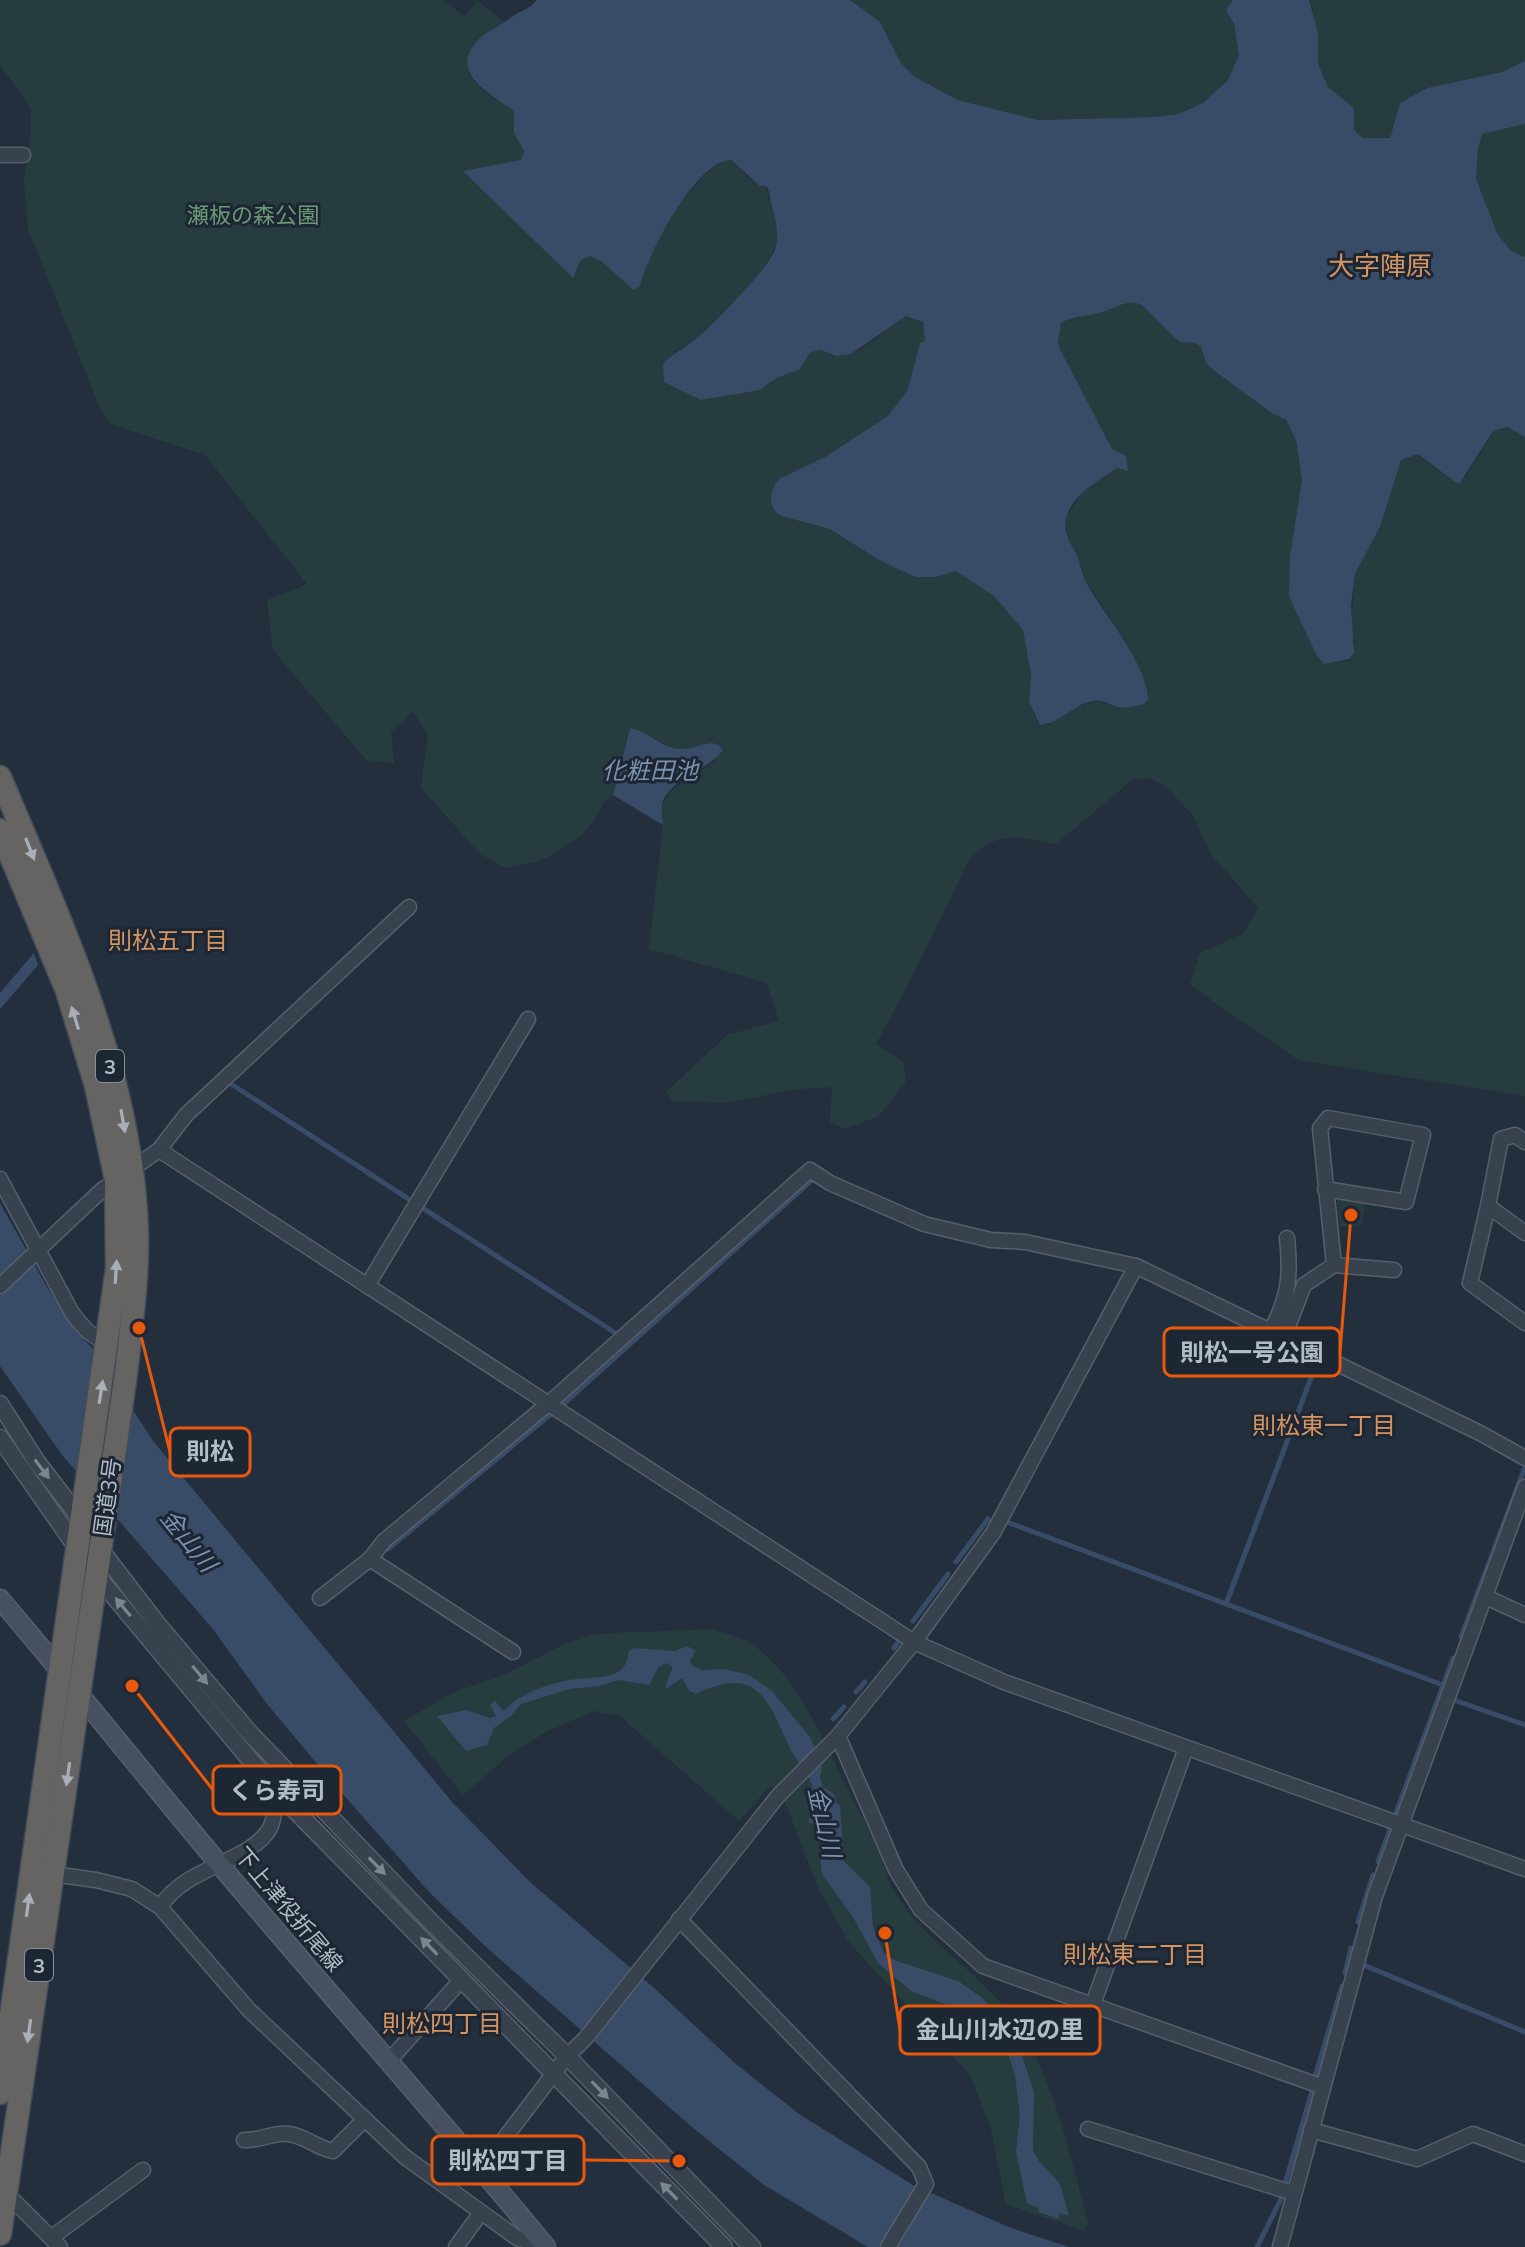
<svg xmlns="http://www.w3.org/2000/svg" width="1525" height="2247" font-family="Mulish,'Noto Sans JP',sans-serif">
	<rect width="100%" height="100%" fill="#242f3e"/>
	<g fill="#263c3f">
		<path d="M0,0H443L464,16L478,0L505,24C495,33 476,43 470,54C457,81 497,99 515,111L514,133L524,151L521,160L464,172L576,272L581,260L590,256C611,265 616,278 640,286C650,247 689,178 725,160C739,161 742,175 754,181C772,189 765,187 770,203C775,216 779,230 776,245C773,263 716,324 700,336C692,342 682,347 674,353L702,400L709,399L766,387L777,378L800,369L809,354L815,351L821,350L836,356L859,351L906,316L923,321L925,341L908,389L889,415L825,457L779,479L781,516L830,529L880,560L915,577H936L956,571L994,596L1023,630L1031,675L1030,701L1038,723L1048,725L1073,708L1094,701L1119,707L1144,704L1114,624L1080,572L1066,529L1067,515L1084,490L1092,483L1117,468L1128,470L1112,449L1061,351L1058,343L1061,323C1074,315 1085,317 1099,313C1114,309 1126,297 1142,305L1181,342L1195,343L1201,347L1206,363L1216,372L1273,414L1286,420L1296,440L1302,480L1289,597L1316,654L1324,664L1349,660L1355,642L1351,628L1355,574L1380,527L1401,460L1417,454L1455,482L1466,477L1493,431L1508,427L1525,437V1096L1298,1060L1190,985L1200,953L1243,934L1258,908L1211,854L1192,814L1166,787L1150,778L1132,780L1056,844C1016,837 999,829 969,860L907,987L876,1044L903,1062L906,1081L879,1116L844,1129L830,1122L832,1087L798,1089L726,1103L673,1101L666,1092L727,1035L779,1021L767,983L649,949L663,825L662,806L670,791L717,760C685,749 666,749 637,729L627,737L613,795L603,803L596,818L581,835L553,855L534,862L506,868L480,854L421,788L428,735L413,712L391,732L394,763L367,761L273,650L267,600L307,584L205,455L110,424L100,408L28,229L24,181L31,130V108L0,65Z"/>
		<polygon points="850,0 1233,0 1226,10 1234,24 1239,55 1228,80 1203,103 1178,114 1155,117 1038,120 958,100 915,77 901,63 880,22"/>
		<path d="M1309,0H1525V61L1502,72L1427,88L1400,103L1390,137L1362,138L1354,130C1358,97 1336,104 1324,80C1313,55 1320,27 1309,0Z"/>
		<polygon points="1525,124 1525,257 1510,250 1497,233 1476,178 1478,149 1482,134"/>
		<polygon points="1337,1199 1365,1204 1362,1225 1340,1226"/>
		<path d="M712,1629C730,1634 747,1639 761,1651C801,1685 822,1739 845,1784C857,1808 870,1831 880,1855C885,1866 887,1879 893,1889C919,1936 967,1964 1002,2004C1050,2060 1070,2154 1088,2223L1084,2231L1006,2204L991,2129L970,2075L848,1941L817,1885L782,1794L770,1786L739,1821L620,1716L595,1711L551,1729L507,1757L463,1795L404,1721L456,1691L502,1676L558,1647L593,1634Z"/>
	</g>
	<g fill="#394c67">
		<path d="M537,0H850L880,22L901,63L915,77L958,100L1038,120L1155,117L1178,114L1203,103L1228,80L1239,55L1234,24L1226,10L1233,0H1309L1318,33V63L1323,76L1328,87L1354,108V130L1362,138H1390L1400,103L1427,88L1502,72L1525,61V124L1482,134L1478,149L1476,178L1480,189L1497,233L1510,250L1525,257V437L1508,427L1493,431L1460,483L1455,482L1418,454L1401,460L1380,527L1355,574L1351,605L1354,653L1349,659L1324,664L1316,654L1289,597L1290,557L1302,480L1296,440L1286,420L1273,414L1216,372L1206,363L1201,347L1195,343L1181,342L1175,338L1142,305C1126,298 1114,309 1099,313C1085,317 1074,315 1061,323L1058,343L1061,351L1112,449L1126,456L1128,471L1117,468C1095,483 1055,504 1068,538C1070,544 1074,549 1077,555C1081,565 1081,574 1087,584C1104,614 1147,664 1148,699L1144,704C1136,706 1127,708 1118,707C1109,705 1102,699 1093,701C1073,704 1060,724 1040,725L1029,701L1031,675L1023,630L994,596L956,571L936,577H915L879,560L830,529L781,516C767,507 769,490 779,479L825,457L889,415L908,389L920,343L925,341L923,322L906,316L851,354L836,356L821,350L815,351L809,354L800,369L777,378L760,390L701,400L664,382L663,364C675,351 690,345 703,333C719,318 771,266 776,247C779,232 775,216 771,204C769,197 771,193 766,186H760L731,160C696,160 647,256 640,286L634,290L601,261L590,256L581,260L573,278L463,171L521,160L524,151L514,133V111C489,93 445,72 481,37C487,32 504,23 512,17C521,10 529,10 537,0Z"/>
		<path d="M630,728C649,731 661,749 683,749C697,750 712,735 723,750C710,770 666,780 662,805C661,811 663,819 663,825L613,795Z"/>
		<polygon points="34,953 38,965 0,1009 0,993"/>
		<polygon points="0,1203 47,1287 77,1332 94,1350 153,1441 453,1803 531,1883 653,1987 736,2064 799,2114 913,2185 1011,2228 1069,2247 868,2247 764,2185 693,2128 485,1946 430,1893 334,1784 267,1704 212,1628 62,1455 0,1366"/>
		<path d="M687,1646L696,1651L690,1660L692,1665L702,1670L725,1669L749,1675L772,1691L810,1737L822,1767L820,1777L823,1787L834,1794L836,1802L840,1806L844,1861L870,1887L873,1927L884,1953L894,1960L958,1981L981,1997L1001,2016L1015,2035L1034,2092L1033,2150L1039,2161L1060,2184L1069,2216L1059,2213V2219L1039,2212L1038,2208L1027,2203L1016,2152L1020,2115L1015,2075L1002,2036L974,2015L911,1991L878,1963L853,1917L822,1874L819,1847L822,1842L818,1827L809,1822C810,1815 809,1810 808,1804C808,1796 814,1795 812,1786C810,1775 799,1765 793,1754C768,1705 762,1662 696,1694L689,1691L682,1678L666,1689C665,1680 672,1675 672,1666L666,1663L659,1667L649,1685L619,1680L599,1686L570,1689L521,1704L511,1716L494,1728L487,1745L466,1751L437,1716L466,1710L490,1718L496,1716L490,1705L495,1701L504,1711C520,1691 560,1680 586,1678C598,1677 612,1678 622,1669C627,1664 627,1658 629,1651L633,1648L675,1651Z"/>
	</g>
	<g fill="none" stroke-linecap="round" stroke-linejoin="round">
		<g stroke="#394c67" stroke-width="5">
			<polyline points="228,1082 620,1336"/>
			<polyline points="1007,1522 1443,1685"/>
			<polyline points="388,1549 569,1399 812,1180"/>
			<polyline points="956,1562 988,1519"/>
			<polyline points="1226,1604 1317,1362"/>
			<polyline points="913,1621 948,1574"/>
			<polyline points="1461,1637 1525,1467"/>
			<polyline points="894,1648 899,1641"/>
			<polyline points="856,1692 865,1682"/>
			<polyline points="1457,1701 1525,1725"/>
			<polyline points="833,1719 844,1707"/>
			<polyline points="1378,1862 1453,1658"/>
			<polyline points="1358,1922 1373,1875"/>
			<polyline points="1366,1966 1525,2032"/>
			<polyline points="1345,1973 1351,1948"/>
			<polyline points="1315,2077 1342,1986"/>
			<polyline points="1257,2247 1280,2201 1313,2088"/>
		</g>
		<g stroke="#565f6c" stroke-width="17">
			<g id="minor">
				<polyline points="0,155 23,155"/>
				<polyline points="1525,1142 1515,1135 1501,1139 1488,1206 1470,1283 1525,1323"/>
				<polyline points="159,1150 914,1642 1004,1682 1525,1869"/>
				<path d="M0,1179L72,1313C83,1327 91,1338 109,1342"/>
				<polyline points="1488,1206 1525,1233"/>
				<polyline points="1334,1265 1394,1270"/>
				<polyline points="0,1286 102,1190 159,1150 186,1115 409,907"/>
				<polyline points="367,1286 528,1019"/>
				<path d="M1271,1331C1289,1295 1291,1277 1287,1238"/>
				<polyline points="1284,1337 1304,1285 1334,1265 1320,1128 1328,1118 1423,1135 1406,1202 1325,1189"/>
				<polyline points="370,1559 513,1652"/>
				<polyline points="1486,1597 1525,1615"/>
				<polyline points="320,1598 370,1559 384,1541 548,1404 810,1170 830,1183 924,1224 991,1240 1025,1242 1136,1266 1480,1433 1525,1458"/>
				<polyline points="838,1736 896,1870 921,1910 983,1966 1323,2087"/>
				<polyline points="45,1873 96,1880 132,1889 160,1907 249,2010 405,2157 517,2238 545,2246"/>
				<path d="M160,1907C187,1865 250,1863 270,1828C275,1819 275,1803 277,1792"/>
				<polyline points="679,1919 919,2167 926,2184 888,2247"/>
				<polyline points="1093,2004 1186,1748"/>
				<polyline points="388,2062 462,1979"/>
				<polyline points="1088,2129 1293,2193"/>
				<polyline points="1311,2130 1417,2159 1473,2134 1525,2154"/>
				<path d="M244,2140C260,2141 273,2132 289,2134C305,2136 317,2148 333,2151L365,2119"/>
				<polyline points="482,2168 567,2056 585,2039 778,1796 838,1736 914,1642 993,1533 1136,1266"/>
				<polyline points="6,2193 60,2247"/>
				<polyline points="52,2237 143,2170"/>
				<polyline points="456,2247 480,2214"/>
				<polyline points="1280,2247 1375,1896 1525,1487"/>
			</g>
		</g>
		<g stroke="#565f6c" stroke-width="19">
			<g id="tertiary">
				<polyline points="0,1404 37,1462 80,1518 100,1549 159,1626 248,1731 432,1923 567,2056 752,2247"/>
				<polyline points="0,1438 96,1575 277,1792 724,2247"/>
			</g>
		</g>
		<g stroke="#565f6c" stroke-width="21">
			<path id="secondary" d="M0,1599C75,1687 146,1777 220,1865C328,1993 440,2118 546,2247"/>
		</g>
		<g stroke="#434c59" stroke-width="25">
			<g id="trunk">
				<path d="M0,777C61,923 133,1073 137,1234C138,1281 131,1327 126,1374L0,2234"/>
				<polyline points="0,830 67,991 96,1086 116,1180 117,1268 0,2093"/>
			</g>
		</g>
		<use href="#minor" stroke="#38414e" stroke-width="14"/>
		<use href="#tertiary" stroke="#38414e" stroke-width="16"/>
		<use href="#secondary" stroke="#465061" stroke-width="18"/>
		<use href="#trunk" stroke="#656462" stroke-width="22"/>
	</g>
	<defs><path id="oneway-solid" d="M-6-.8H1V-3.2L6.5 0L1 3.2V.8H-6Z" transform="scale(2)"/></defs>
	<g fill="#a8afba">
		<use href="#oneway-solid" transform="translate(30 849) rotate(68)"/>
		<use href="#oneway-solid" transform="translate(75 1018) rotate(-107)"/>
		<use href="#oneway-solid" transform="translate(123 1121) rotate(80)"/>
		<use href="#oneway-solid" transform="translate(116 1272) rotate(-86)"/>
		<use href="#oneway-solid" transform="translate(101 1392) rotate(-81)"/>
		<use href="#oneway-solid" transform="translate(68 1774) rotate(98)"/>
		<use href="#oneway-solid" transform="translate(28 1905) rotate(-82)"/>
		<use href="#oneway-solid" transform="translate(29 2031) rotate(98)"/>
	</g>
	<g fill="#7c8592">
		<use href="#oneway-solid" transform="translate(42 1469) rotate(53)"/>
		<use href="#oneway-solid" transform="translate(123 1607) rotate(-130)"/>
		<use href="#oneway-solid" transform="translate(200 1675) rotate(50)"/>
		<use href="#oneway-solid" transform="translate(377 1866) rotate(46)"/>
		<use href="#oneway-solid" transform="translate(429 1946) rotate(-134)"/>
		<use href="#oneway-solid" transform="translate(600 2090) rotate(46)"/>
		<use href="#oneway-solid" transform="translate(669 2191) rotate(-134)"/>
	</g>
	<g text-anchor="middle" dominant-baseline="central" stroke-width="6" stroke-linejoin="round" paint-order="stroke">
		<g fill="#1d2633" stroke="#878f9c" stroke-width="2">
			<rect x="96" y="1050" width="28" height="32" rx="6"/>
			<rect x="25" y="1949" width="28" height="32" rx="6"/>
		</g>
		<g font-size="20" font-weight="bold" fill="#b4bcc9">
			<text x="110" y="1066">3</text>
			<text x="39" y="1965">3</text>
		</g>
		<g font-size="22" fill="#6b9a76" stroke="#1d2633">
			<text x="253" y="215">瀬板の森公園</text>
		</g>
		<g font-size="22" fill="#b4bcc9" stroke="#1d2633">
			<text transform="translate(107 1497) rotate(-82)">国道3号</text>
			<text transform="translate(289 1909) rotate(50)">下上津役折尾線</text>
		</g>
		<g font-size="24" font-style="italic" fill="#7c92b1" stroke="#1d2633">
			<text x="650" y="770">化粧田池</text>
			<text transform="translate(189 1540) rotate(51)">金山川</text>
			<text transform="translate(825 1822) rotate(77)">金山川</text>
		</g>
		<g font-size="24" fill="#d59563" stroke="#1d2633">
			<text x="168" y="940">則松五丁目</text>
			<text x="1324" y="1425">則松東一丁目</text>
			<text x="1135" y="1954">則松東二丁目</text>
			<text x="442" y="2023">則松四丁目</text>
		</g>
		<g font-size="26" fill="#d59563" stroke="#1d2633">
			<text x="1380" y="265">大字陣原</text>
		</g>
	</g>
	<path fill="none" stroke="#e8590c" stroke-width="3" d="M1351 1215L1340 1352M139 1328L170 1452M132 1686L213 1790M885 1933L900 2030M679 2161L584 2160"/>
	<g fill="#e8590c" stroke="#1d2633" stroke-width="3">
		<circle cx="1351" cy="1215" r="8"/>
		<circle cx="139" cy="1328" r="8"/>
		<circle cx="132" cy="1686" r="8"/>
		<circle cx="885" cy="1933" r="8"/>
		<circle cx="679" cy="2161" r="8"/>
	</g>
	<g fill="#1d2633" stroke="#e8590c" stroke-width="3">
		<rect x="1164" y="1328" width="176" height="48" rx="8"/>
		<rect x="170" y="1428" width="80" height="48" rx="8"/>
		<rect x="213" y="1766" width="128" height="48" rx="8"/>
		<rect x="900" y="2006" width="200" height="48" rx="8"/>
		<rect x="432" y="2136" width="152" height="48" rx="8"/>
	</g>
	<g font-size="24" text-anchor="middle" font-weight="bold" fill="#b4bcc9">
		<text x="1252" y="1361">則松一号公園</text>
		<text x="210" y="1460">則松</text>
		<text x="277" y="1799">くら寿司</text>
		<text x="1000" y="2038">金山川水辺の里</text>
		<text x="508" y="2169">則松四丁目</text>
	</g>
</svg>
